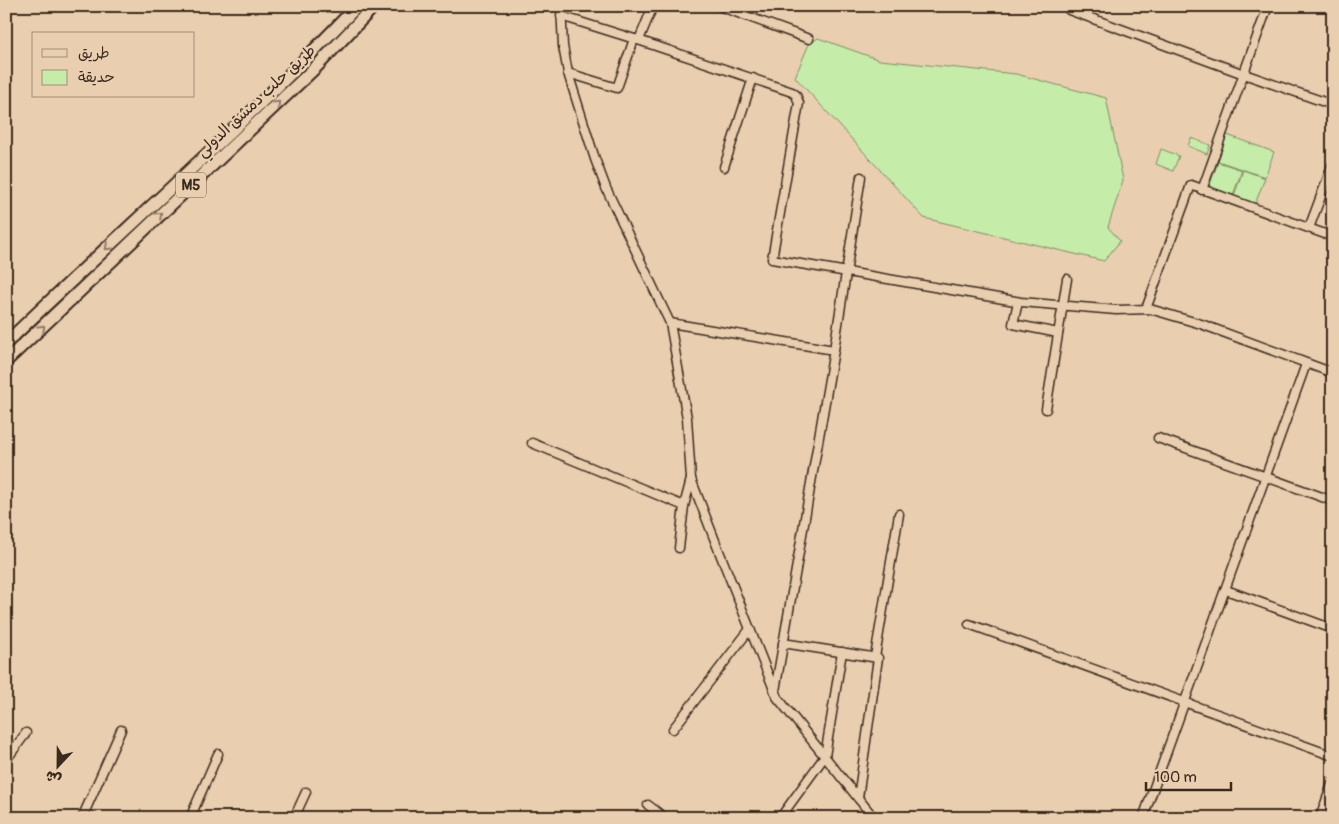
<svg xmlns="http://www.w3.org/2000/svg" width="1339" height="824" font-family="Pangolin,'Playpen Sans Arabic',sans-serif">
	<rect width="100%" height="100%" fill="#e9cfb0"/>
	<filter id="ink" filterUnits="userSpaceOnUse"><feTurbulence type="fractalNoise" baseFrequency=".02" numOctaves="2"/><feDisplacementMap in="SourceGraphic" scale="10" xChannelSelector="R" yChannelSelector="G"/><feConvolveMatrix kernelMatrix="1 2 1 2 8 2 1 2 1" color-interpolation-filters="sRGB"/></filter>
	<g filter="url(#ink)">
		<g fill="#c5eca8" stroke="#808b63">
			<polygon points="818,38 880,60 1016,74 1106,98 1123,180 1108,227 1120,241 1104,261 924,218 795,77 809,44"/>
			<polygon points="1227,135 1274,152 1265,177 1218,161"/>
			<polygon points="1191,138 1210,145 1207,154 1188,146"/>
			<polygon points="1161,149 1179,156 1173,171 1156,164"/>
			<polygon points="1218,162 1242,170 1233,195 1209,187"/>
			<polygon points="1243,170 1265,178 1255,204 1234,196"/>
		</g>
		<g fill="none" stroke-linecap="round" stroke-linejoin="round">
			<g stroke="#3b2a1e" stroke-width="11">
				<g id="minor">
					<polyline points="561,6 563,46 568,73 595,159 606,188 670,323 687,418 691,479 719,551 777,697 874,818"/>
					<polyline points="719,6 809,39"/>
					<polyline points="1069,10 1244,74 1333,105"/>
					<polyline points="561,16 641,41 792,92 796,95 799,103 772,259 1021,302 1116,310 1150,309 1201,324 1333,373"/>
					<polyline points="639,40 653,6"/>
					<polyline points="568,73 617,88 634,39"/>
					<polyline points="724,167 753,78"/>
					<polyline points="1202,190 1268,6"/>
					<polyline points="1309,228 1333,164"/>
					<polyline points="1018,302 1013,324 1058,333"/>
					<polyline points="1146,309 1191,185 1333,237"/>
					<polyline points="670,323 834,350"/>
					<polyline points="1046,409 1067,279"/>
					<polyline points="1158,438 1333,501"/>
					<polyline points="532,443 684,506"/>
					<polyline points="679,548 684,506 691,479"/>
					<polyline points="1226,590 1333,629"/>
					<polyline points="969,624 1333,756"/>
					<polyline points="783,643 878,658 858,798"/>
					<polyline points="875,657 899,514"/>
					<polyline points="775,691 834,350 861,177"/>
					<polyline points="673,729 750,629"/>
					<polyline points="6,760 26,733"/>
					<polyline points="648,805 665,818"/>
					<polyline points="82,818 121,730"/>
					<polyline points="190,818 218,754"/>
					<polyline points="294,818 306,792"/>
					<polyline points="780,818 825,756 842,652"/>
					<polyline points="1143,818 1306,364"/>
					<polyline points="1320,818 1333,781"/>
				</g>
			</g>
			<g stroke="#3b2a1e" stroke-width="15">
				<g id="highway">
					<path d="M6,343C123,230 245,124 357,6"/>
					<polyline points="6,361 317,66 374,6"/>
				</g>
			</g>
			<use href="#minor" stroke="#e9cfb0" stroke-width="8"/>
			<use href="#highway" stroke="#e9cfb0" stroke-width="11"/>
		</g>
		<defs><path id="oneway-chevron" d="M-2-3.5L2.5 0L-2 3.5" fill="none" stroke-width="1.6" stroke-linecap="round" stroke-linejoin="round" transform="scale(1.25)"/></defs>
		<g stroke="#927c67">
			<use href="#oneway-chevron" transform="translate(277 104) rotate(-44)"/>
			<use href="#oneway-chevron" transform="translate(159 215) rotate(-44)"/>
			<use href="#oneway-chevron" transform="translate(108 247) rotate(137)"/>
			<use href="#oneway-chevron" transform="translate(42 328) rotate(-44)"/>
		</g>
	</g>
	<g text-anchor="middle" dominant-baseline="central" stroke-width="5" stroke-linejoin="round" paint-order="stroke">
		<rect fill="#e9cfb0" stroke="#6f5c4a" stroke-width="1" x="176" y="172.5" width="30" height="25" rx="4"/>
		<g font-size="15" font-weight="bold" fill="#3b2a1e">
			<text x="191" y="185">M5</text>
		</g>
		<g font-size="16" fill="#3b2a1e" stroke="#e9cfb0">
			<text transform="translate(256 101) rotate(-43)">طريق حلب دمشق الدولي</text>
		</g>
	</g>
	<rect width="1339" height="824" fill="none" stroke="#e9cfb0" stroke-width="25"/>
	<rect x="12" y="12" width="1314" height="799" fill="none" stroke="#3b2a1e" stroke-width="2" filter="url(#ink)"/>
	<rect x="32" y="32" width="162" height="65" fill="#e9cfb0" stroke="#a38d76"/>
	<rect x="42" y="49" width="25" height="8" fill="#e9cfb0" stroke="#a38d76"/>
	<text x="78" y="58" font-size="15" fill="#3b2a1e">طريق</text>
	<rect x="42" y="70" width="25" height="15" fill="#c5eca8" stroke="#a38d76"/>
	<text x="78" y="82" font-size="15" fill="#3b2a1e">حديقة</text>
	<g transform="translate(58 766) rotate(202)" stroke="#e9cfb0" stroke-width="4" paint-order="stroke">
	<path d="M0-4L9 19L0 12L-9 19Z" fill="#3b2a1e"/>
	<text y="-8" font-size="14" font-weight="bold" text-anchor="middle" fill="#3b2a1e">ش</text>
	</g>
	<path d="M1146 782v8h85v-8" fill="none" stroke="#3b2a1e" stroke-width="2.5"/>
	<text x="1154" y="782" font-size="15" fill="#3b2a1e" stroke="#e9cfb0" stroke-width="4" paint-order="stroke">100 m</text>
</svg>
